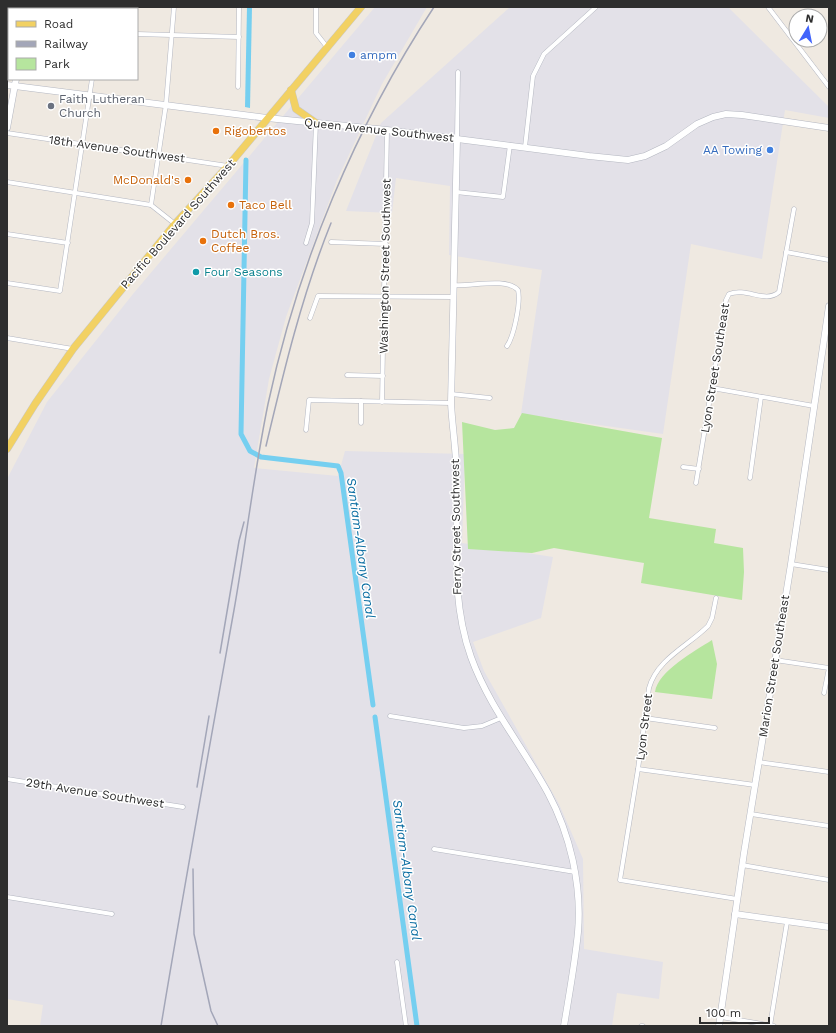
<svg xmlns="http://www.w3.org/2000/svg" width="836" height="1033" font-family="'Work Sans',sans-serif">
	<rect width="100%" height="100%" fill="#efe9e1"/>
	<g fill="#e3e1e8">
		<polygon points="375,7 427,7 382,84 337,180 286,317 269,379 254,468 338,476 345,451 465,454 462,543 553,557 541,618 473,642 484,671 559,804 583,859 584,949 663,962 659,999 617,993 612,1026 40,1026 43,1005 7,999 7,479 47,402 133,294"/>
		<polygon points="510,7 728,7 829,107 829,118 785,110 762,259 691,244 663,434 521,414 542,270 449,255 450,186 396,178 392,213 346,211 381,123"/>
	</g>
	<g fill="#b6e59e">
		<polygon points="522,413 662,438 649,518 716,529 714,543 743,548 744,572 742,600 641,583 644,563 554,548 532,553 468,549 462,422 495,430 514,428"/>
		<path d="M712,640L717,664L712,699L655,692C658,671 695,651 712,640Z"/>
	</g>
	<polygon fill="#75cff0" points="247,7 252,7 250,108 245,107"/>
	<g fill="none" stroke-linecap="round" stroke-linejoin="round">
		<g stroke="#75cff0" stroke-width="5">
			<polyline points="246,160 241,434 250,451 261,457 338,466 341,473 373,705"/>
			<polyline points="375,717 417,1026"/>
		</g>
		<g stroke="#b4b7c1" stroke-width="5">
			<g id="street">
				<polyline points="316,7 316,33 327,47"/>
				<polyline points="768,7 829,87"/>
				<polyline points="100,9 100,7"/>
				<polyline points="7,28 9,28"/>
				<polyline points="137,34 239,37"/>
				<polyline points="238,87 239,7"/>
				<polyline points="7,133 228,166"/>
				<polyline points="457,139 458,72"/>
				<polyline points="525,147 533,76 544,54 596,7"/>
				<polyline points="7,182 151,205 175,224"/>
				<polyline points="456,192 503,197 510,145"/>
				<polyline points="151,205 166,104 174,7"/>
				<polyline points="7,234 68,243"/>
				<polyline points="331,242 386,244"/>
				<polyline points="306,243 312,223 316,123"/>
				<polyline points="786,252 829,260"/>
				<polyline points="7,283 60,291 92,79"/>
				<path d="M454,285C470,287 506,277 518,290C521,302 514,336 507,346"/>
				<polyline points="310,318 318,296 453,297"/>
				<polyline points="7,338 73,349"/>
				<polyline points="347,375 383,376"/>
				<polyline points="712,388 814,406"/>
				<polyline points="451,394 490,398"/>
				<polyline points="361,401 361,423"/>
				<polyline points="382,402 387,130"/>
				<polyline points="306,430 309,400 451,403"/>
				<polyline points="683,467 699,469"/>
				<polyline points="750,478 761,397"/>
				<path d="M696,483L726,300L729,294C747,287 765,304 779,292L794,209"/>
				<polyline points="791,564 829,570"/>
				<path d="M716,598L712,618L708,626C688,646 657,659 649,688L638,769L620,880L737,899"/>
				<polyline points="775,660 829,668"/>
				<polyline points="824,693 829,668"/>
				<polyline points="390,716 464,728 482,726 501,718"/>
				<polyline points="645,718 715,728"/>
				<polyline points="759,762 829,772"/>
				<polyline points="638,769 755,785"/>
				<polyline points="7,779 183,807"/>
				<polyline points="751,814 829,826"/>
				<polyline points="434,849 575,872"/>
				<polyline points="742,865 829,880"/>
				<polyline points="7,897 112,914"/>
				<polyline points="397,962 406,1026"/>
				<polyline points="721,1017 774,1026"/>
				<polyline points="641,1026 643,1026"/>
				<polyline points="770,1026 787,922"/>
			</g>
		</g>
		<g stroke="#b4b7c1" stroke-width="7">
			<g id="secondary">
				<polyline points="27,9 28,7"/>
				<polyline points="7,85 267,118 387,130 589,156 628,160 645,156 666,146 697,124 713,117 726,114 742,115 829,128"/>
				<polyline points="7,128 16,79"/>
				<path d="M457,139L451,403C452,423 455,442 456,462C460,527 448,593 471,657C489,707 523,747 548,793C570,834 582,885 578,932C575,963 569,995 564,1026"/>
				<polyline points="735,914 829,927"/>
				<polyline points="719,1026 744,853 791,564 829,306"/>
			</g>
		</g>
		<g stroke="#c9c9c9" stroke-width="8">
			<g id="primary">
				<polyline points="291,90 296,109 316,123"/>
				<polyline points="7,449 35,404 73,349 175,224 228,166 361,7"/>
			</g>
		</g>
		<use href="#street" stroke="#fff" stroke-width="4"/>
		<use href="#secondary" stroke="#fff" stroke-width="6"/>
		<use href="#primary" stroke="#f2d163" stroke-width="7"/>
		<g stroke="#a3a6b8" stroke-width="1.5">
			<path d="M266,446C284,370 302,295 331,223"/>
			<polyline points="220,653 239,541 244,522"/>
			<polyline points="197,787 209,716"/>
			<polyline points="193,869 194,934 211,1011 218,1026"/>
			<path d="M161,1026C184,887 209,749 234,610C246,542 254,472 268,404C298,264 355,127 434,7"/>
		</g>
	</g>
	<g fill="#3f7fe0" stroke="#fff" stroke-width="1.5">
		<circle cx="352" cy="55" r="4"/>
		<circle cx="770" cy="150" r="4"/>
	</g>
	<circle fill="#6b7280" stroke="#fff" stroke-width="1.5" cx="51" cy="106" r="4"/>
	<g fill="#e8710a" stroke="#fff" stroke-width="1.5">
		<circle cx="216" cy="131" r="4"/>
		<circle cx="188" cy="180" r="4"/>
		<circle cx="231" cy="205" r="4"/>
		<circle cx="203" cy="241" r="4"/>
	</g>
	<circle fill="#0f9aa8" stroke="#fff" stroke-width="1.5" cx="196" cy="272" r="4"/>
	<g text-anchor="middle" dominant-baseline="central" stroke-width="3" stroke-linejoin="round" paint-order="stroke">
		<g font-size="12" fill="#366cbe" stroke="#fff" text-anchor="start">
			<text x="360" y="55">ampm</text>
			<text x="762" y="150" text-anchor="end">AA Towing</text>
		</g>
		<g font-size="12" fill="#5b616d" stroke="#fff" text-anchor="start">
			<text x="59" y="99">Faith Lutheran<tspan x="59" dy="14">Church</tspan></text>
		</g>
		<g font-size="12" fill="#2e2e2e" stroke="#fff">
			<text transform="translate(379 130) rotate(6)">Queen Avenue Southwest</text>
			<text transform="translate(117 149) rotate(8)">18th Avenue Southwest</text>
			<text transform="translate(178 224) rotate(-49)">Pacific Boulevard Southwest</text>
			<text transform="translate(385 266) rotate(-89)">Washington Street Southwest</text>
			<text transform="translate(715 368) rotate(-81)">Lyon Street Southeast</text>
			<text transform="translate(456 527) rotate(-91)">Ferry Street Southwest</text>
			<text transform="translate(774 666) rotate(-81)">Marion Street Southeast</text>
			<text transform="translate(644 727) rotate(-83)">Lyon Street</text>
			<text transform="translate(95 793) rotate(9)">29th Avenue Southwest</text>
		</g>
		<g font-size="12" fill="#c56008" stroke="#fff" text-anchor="start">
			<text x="224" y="131">Rigobertos</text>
			<text x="180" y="180" text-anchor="end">McDonald's</text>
			<text x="239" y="205">Taco Bell</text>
			<text x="211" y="234">Dutch Bros.<tspan x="211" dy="14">Coffee</tspan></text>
		</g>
		<g font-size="12" fill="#0d838f" stroke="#fff" text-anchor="start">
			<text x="204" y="272">Four Seasons</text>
		</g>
		<g font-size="13" font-style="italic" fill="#0d6fa3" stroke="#fff">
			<text transform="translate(361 548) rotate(82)">Santiam-Albany Canal</text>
			<text transform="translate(407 870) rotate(82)">Santiam-Albany Canal</text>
		</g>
	</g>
	<rect width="836" height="1033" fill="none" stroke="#2e2e2e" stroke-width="16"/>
	<rect x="8" y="8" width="130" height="72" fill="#ffffff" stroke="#ababab"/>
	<rect x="16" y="21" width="20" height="6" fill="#f2d163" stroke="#ababab"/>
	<text x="44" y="28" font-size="12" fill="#2e2e2e">Road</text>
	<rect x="16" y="41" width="20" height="6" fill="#a3a6b8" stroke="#ababab"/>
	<text x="44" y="48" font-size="12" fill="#2e2e2e">Railway</text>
	<rect x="16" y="58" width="20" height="12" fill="#b6e59e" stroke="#ababab"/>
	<text x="44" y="68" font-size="12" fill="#2e2e2e">Park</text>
	<g transform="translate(808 28) rotate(10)"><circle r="19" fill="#ffffff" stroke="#ababab"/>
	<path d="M0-3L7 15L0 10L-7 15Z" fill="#4264fb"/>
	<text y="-6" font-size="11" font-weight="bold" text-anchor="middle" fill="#2e2e2e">N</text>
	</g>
	<path d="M700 1017v6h69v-6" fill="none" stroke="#2e2e2e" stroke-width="2"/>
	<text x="706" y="1017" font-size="12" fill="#2e2e2e" stroke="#ffffff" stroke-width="3" paint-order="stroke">100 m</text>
</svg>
